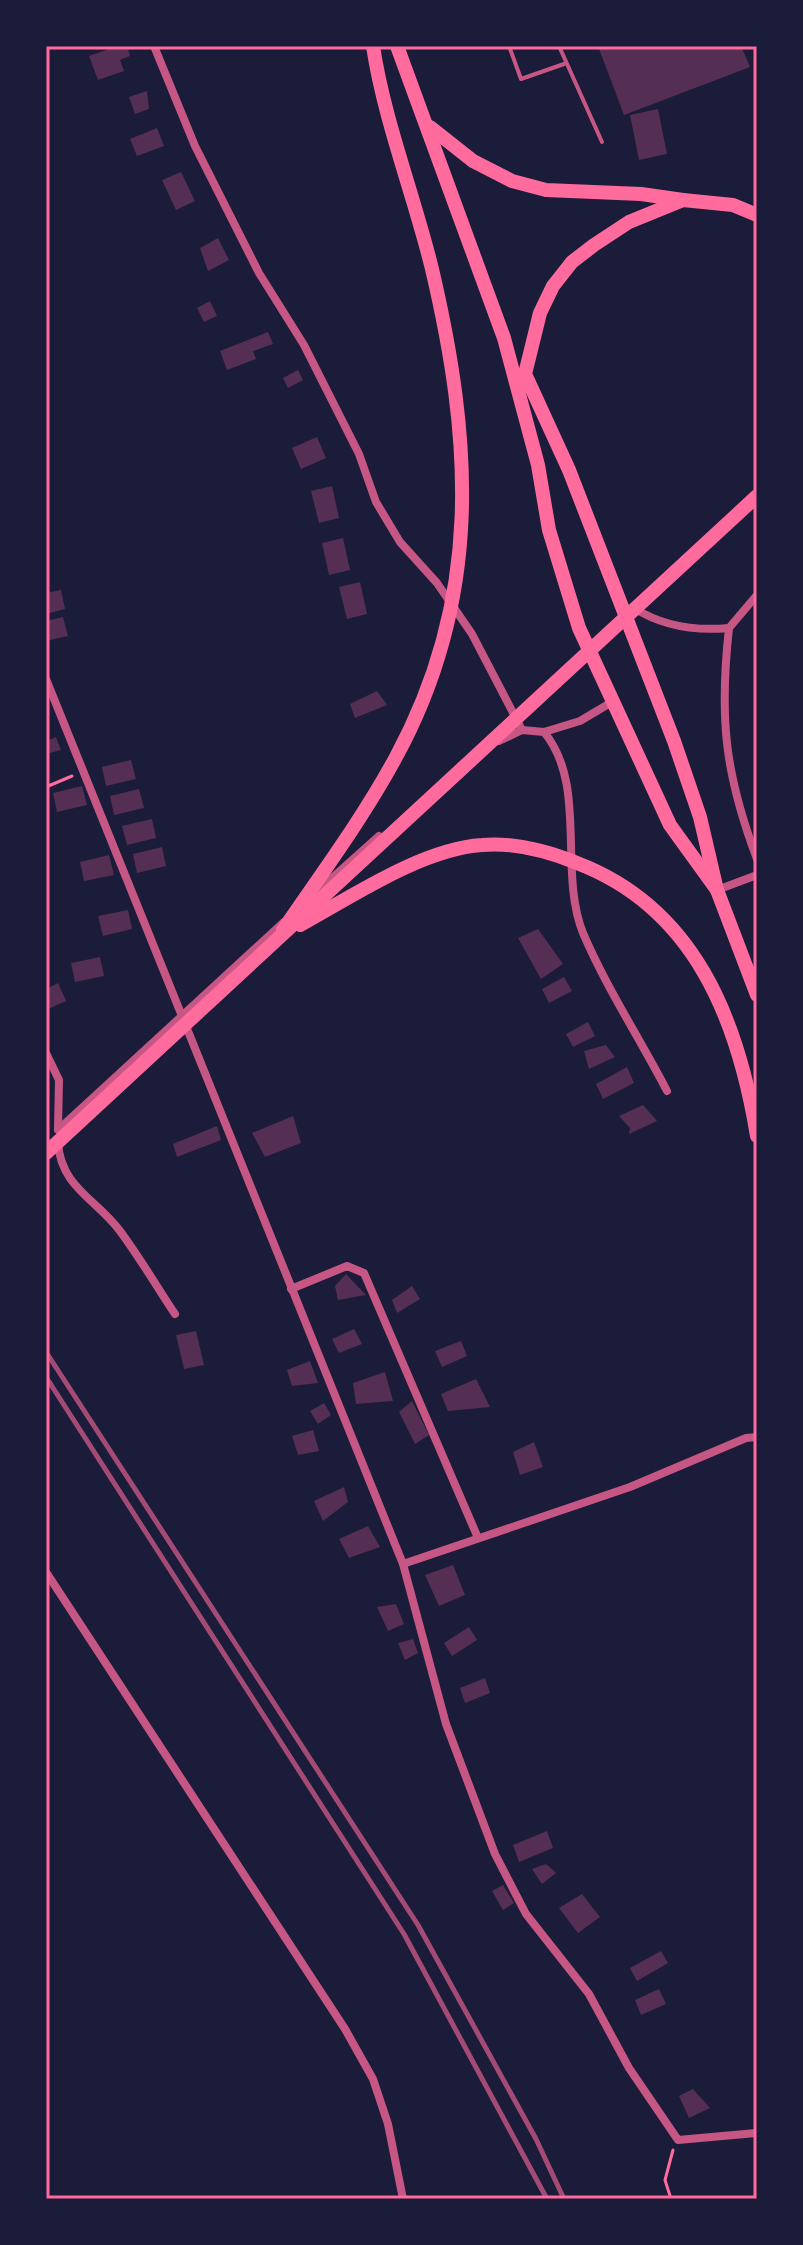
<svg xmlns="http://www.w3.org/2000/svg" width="803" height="2245" font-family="Lato,sans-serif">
	<rect width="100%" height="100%" fill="#1b1b3a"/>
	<g fill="#542f53">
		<polygon points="118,46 127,46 130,56 120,60 124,71 98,80 89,56"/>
		<polygon points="598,46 741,46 750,67 624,115"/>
		<polygon points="147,91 149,109 135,114 129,97"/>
		<polygon points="658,109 667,154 639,160 630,115"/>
		<polygon points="157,128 164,146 137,156 130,139"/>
		<polygon points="181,172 195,201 176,210 162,180"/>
		<polygon points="218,238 229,260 208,271 200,248"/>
		<polygon points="210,301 217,316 204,322 197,308"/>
		<polygon points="268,332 273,344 253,351 256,359 227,370 220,351"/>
		<polygon points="298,370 303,380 288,388 283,378"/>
		<polygon points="317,437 326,458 301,469 292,448"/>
		<polygon points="332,486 339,518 319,523 311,491"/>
		<polygon points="343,538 350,570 329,575 322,543"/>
		<polygon points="360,582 367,614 347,619 339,587"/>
		<polygon points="61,590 65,609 46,614 46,593"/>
		<polygon points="63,617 68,636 46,641 46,621"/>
		<polygon points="377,691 387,705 355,718 350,704"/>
		<polygon points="56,737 61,750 46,754 46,741"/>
		<polygon points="131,760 136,779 106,786 102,767"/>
		<polygon points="82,786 87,805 57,812 53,793"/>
		<polygon points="139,789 144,808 114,815 110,796"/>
		<polygon points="152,819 156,838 127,845 122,826"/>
		<polygon points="162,847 166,866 137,873 133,854"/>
		<polygon points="109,855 114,875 84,881 80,862"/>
		<polygon points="128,910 132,929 103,936 98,916"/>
		<polygon points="538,929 563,964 541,979 518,938"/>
		<polygon points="100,957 104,976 75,982 71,963"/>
		<polygon points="564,977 572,991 549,1003 542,989"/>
		<polygon points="58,983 66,1001 46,1010 46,989"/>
		<polygon points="588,1022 595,1036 573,1047 566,1034"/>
		<polygon points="606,1045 615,1057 589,1069 584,1051"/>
		<polygon points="627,1067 634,1083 603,1099 596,1084"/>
		<polygon points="643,1105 657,1121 629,1134 630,1128 619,1116"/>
		<polygon points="293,1116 301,1143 265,1157 252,1133"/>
		<polygon points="217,1126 221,1140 177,1157 173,1144"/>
		<polygon points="346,1274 366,1295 338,1300 335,1286"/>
		<polygon points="412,1286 420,1299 397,1313 392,1300"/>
		<polygon points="354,1329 362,1344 339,1353 332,1339"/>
		<polygon points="196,1331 204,1365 184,1369 176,1335"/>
		<polygon points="461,1341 467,1356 442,1367 435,1351"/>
		<polygon points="310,1361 318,1383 292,1386 287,1370"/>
		<polygon points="385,1372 393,1401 356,1404 353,1383"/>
		<polygon points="476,1379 490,1407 448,1411 441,1394"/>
		<polygon points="412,1401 429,1435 415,1444 399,1412"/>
		<polygon points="324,1403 331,1415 318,1424 310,1411"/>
		<polygon points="313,1430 319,1451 298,1455 292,1436"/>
		<polygon points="534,1442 543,1467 520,1475 513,1452"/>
		<polygon points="344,1487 348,1502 323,1521 314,1501"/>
		<polygon points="368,1526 380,1547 349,1558 339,1539"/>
		<polygon points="453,1565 465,1595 439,1606 425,1575"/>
		<polygon points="396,1604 404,1624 388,1631 377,1607"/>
		<polygon points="469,1627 477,1640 452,1656 444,1643"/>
		<polygon points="413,1639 418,1653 405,1660 398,1643"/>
		<polygon points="485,1678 490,1693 465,1703 460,1688"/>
		<polygon points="547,1831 553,1848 519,1862 513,1845"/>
		<polygon points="546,1864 556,1873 542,1884 532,1869"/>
		<polygon points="503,1885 514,1903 503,1910 492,1891"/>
		<polygon points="582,1894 600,1917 578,1933 559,1908"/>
		<polygon points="661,1951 668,1963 637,1981 630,1968"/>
		<polygon points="659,1989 666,2004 641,2015 635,2000"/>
		<polygon points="693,2089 710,2108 689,2118 679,2096"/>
	</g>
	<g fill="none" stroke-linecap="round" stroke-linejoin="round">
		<g stroke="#ff6b9d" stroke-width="3">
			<polyline points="46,787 72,776"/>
			<polyline points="671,2199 665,2180 673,2150"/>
		</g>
		<g stroke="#c65784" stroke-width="4">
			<polyline points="509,46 521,79 564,64"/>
			<polyline points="559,46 602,142"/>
		</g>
		<g stroke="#c65784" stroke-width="8">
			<polyline points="154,46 195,146 259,273 304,345 359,454 376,502 400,542 437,583 472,634 522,730"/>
			<path d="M634,608C662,626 696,631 729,628"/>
			<path d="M729,628C719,718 725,774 757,859"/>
			<polyline points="729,628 757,595"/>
			<polyline points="46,679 403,1564 446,1724 495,1854 526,1914 589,1994 629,2068 678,2140 756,2133"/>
			<path d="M544,732C588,785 558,871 583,933C606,987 640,1039 667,1091"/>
			<polyline points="499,741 522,730 544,732 580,721 612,702"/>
			<polyline points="717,890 757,875"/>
			<polyline points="312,896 379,836"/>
			<polyline points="46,1053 59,1080 58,1129"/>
			<polyline points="58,1130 284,922"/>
			<path d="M58,1143C61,1187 96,1199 120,1231C140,1258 157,1287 175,1314"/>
			<polyline points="291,1289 347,1266 364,1273 478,1538"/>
			<polyline points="403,1564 630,1487 746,1438 757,1437"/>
			<polyline points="46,1572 345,2029 373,2079 388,2124 403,2199"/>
		</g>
		<g stroke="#ff6b9d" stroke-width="14">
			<polyline points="397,46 504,338 538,465 549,530 579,628 670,825 717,890"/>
			<polyline points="430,127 473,161 512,181 546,190 641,194 683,200"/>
			<path d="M283,930C322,873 363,818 396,757C483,597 472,440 432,269C414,195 384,120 373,46"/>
		</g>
		<g stroke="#ff6b9d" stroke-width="14">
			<polyline points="757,215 733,205 683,200 629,222 594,245 572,262 553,286 540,313 525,374 569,470 674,741 700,817 717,890 757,995"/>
			<path d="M300,925C353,896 422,849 482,845C515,842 547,851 577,863C695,908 738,1020 757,1136"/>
			<polyline points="46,1153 757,496"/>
		</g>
		<g stroke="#a44b75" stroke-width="5">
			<polyline points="46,1352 418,1925 536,2139 564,2199"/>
			<polyline points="46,1377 404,1934 547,2199"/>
		</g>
	</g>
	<rect width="803" height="2245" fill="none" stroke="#1b1b3a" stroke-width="96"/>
	<rect x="48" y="48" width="707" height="2149" fill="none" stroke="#ff6b9d" stroke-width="3"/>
</svg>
